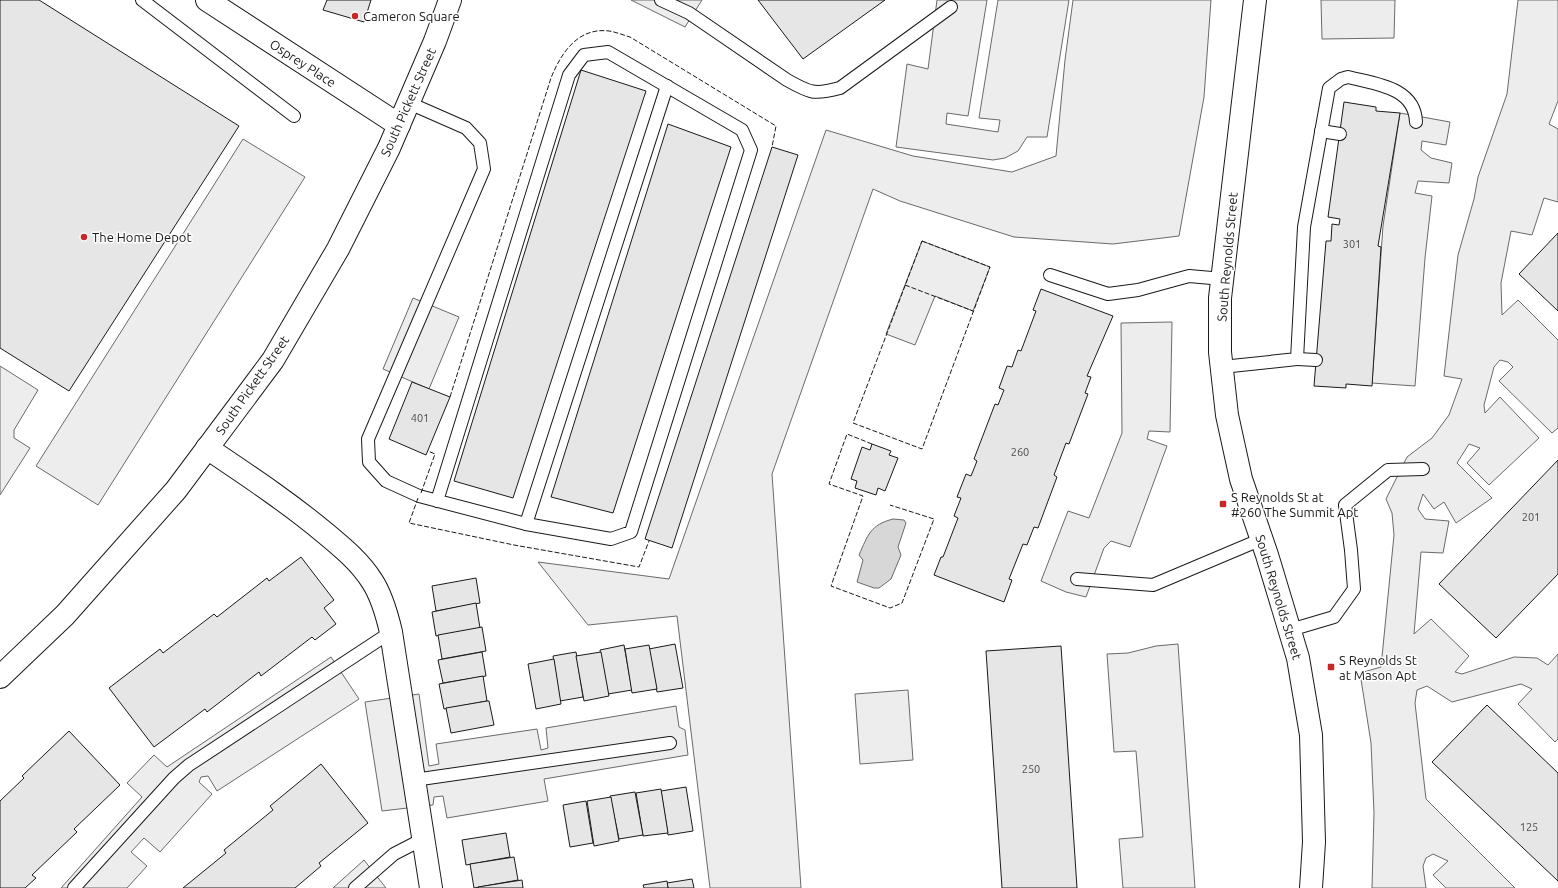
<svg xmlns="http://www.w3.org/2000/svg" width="1558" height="888" font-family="Ubuntu,sans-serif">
	<rect width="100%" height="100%" fill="#fff"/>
	<g fill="#ededed" stroke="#6a6a6a">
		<polygon points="631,0 702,0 685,27"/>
		<polygon points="937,0 987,0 968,116 947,113 946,124 998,132 1000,120 979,118 998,0 1069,0 1047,137 1027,137 1018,151 1005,158 993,160 896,147 907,64 928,69"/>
		<polygon points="1073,0 1211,0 1204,97 1179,236 1113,244 1014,237 900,201 873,189 772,474 801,888 710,888 677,616 588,625 538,562 669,579 826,130 913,156 1012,172 1056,156 1065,60"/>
		<polygon points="1321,0 1395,0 1394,38 1322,39"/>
		<polygon points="1518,0 1558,0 1558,101 1549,124 1558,129 1558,202 1544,198 1532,235 1511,231 1501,283 1502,315 1518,300 1558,340 1558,428 1552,433 1499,381 1513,367 1508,362 1500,360 1494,367 1484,405 1485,413 1500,397 1539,438 1489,485 1467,463 1480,448 1469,444 1457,463 1492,498 1456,523 1444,502 1434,509 1423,494 1418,509 1425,519 1449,521 1443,553 1421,552 1414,634 1431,619 1469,656 1455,672 1462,674 1514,657 1537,658 1548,665 1558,654 1558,739 1555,742 1518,704 1532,689 1521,684 1452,702 1427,686 1417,690 1415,703 1426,799 1515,888 1446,888 1433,875 1448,861 1433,854 1426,858 1423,866 1426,888 1372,888 1374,813 1371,743 1360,673 1381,667 1394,535 1392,513 1386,499 1407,457 1432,438 1449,415 1462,379 1444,376 1458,255 1474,199 1478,177 1507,94"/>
		<polygon points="1400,113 1450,122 1446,145 1422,141 1421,150 1431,158 1452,163 1449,183 1418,181 1415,193 1432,196 1425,258 1415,386 1372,383 1383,226"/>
		<polygon points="243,139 305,177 98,505 36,466"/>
		<polygon points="922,241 990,267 973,311 935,296 915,345 886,334"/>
		<polygon points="413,298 459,317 429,389 383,369"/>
		<polygon points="1172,322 1170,432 1149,431 1147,439 1167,446 1130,547 1111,541 1104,548 1086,597 1066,592 1041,581 1068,511 1089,518 1122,433 1121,323"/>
		<polygon points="0,366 38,390 14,430 14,438 30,448 0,495"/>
		<polygon points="1178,644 1195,888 1123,888 1119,839 1143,837 1136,751 1114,752 1107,654 1128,653 1156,646"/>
		<polygon points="331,657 359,699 217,791 208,776 201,777 199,782 212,794 160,852 144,838 131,852 147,866 127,888 61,888 142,797 127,783 154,755 167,767"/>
		<polygon points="908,690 913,760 860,764 855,694"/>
		<polygon points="419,694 429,766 439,764 436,744 537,729 541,750 548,748 546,728 676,706 679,727 685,730 688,755 544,779 548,801 447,818 443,796 434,797 433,805 382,811 365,702"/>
		<polygon points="364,860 386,888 333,888"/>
	</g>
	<path fill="#d7d7d7" stroke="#6a6a6a" d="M893,519L904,520L906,523L898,547L901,555L891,579L879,588H874L857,582L863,560L859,555C868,535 870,525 893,519Z"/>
	<g fill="#e6e6e6" stroke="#1a1a1a">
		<polygon points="0,0 39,0 239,126 69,391 0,348"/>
		<polygon points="327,0 371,0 364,22 323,10"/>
		<polygon points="758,0 885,0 803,59"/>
		<polygon points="581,70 646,91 513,498 454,481"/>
		<polygon points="1344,102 1376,107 1376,111 1400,113 1378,246 1381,247 1372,386 1346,384 1346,388 1314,386 1326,241 1331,241 1332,224 1339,225 1340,219 1328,217"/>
		<polygon points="668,124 731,147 613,513 551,497"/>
		<polygon points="772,147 798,155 672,548 645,539"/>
		<polygon points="1558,233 1558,311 1519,274"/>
		<polygon points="1041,289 1113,316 1087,376 1091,377 1085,393 1088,394 1069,444 1066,443 1054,475 1057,477 1038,528 1034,527 1027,545 1023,544 1009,579 1012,580 1004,602 934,575 941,557 943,557 958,518 954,516 961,498 957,497 966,474 971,476 977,461 974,459 995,404 998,405 1004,390 999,388 1007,366 1012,367 1018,350 1021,351 1036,311 1033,310"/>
		<polygon points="412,382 450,397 426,455 389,439"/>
		<polygon points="872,444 891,451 889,455 898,458 885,491 878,488 876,495 855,488 857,481 851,479 862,447 870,450"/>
		<polygon points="1558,460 1558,574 1496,638 1439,584"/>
		<polygon points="301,557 334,600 324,608 336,624 315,640 312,637 261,676 259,672 207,712 205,709 154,747 109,688 160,649 163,653 214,614 217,617 267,578 269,581"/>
		<polygon points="476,578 480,603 436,611 432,586"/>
		<polygon points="476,603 480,628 436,636 432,612"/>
		<polygon points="482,627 486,651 442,659 438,635"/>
		<polygon points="675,644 683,688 657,692 649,649"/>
		<polygon points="624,645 632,690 608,694 600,650"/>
		<polygon points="649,645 657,689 632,693 625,649"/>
		<polygon points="1061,646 1077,888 1002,888 986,651"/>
		<polygon points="482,652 486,676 443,683 438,660"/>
		<polygon points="576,652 583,697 560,701 553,656"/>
		<polygon points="601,652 609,696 584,701 576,656"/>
		<polygon points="554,659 561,704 536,709 528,664"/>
		<polygon points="483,676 487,701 444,709 439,684"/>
		<polygon points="487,701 489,701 494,725 451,733 446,708"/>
		<polygon points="1487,705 1558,773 1558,881 1432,762"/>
		<polygon points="69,731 120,785 74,829 77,832 32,875 36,878 25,888 0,888 0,801 24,778 22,776"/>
		<polygon points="321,764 368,823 319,863 321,866 295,888 183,888 226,853 224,850 273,810 270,806"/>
		<polygon points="686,787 693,831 668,835 661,791"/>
		<polygon points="661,789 668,833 643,836 636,793"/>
		<polygon points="635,792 643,835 619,839 610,796"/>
		<polygon points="611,797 619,841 594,846 587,801"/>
		<polygon points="586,801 593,843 570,847 563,805"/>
		<polygon points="506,833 510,857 466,865 462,840"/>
		<polygon points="514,857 518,880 474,888 470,864"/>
		<polygon points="692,879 694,888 668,888 667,883"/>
		<polygon points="522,880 523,888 478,888 478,887"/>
		<polygon points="667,881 668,888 644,888 643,885"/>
	</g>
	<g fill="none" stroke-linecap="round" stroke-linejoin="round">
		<g stroke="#1a1a1a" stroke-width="14">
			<g id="lane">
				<polyline points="142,0 294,116"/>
				<path d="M661,0L689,13L787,80C810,93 814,95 840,88L951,7"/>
				<polyline points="409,103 466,128 480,143 484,169 368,439 369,462 386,481 419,496 526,524 611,539 631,532 751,150 742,130 608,52 584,55 569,75 437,501"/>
				<polyline points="1321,131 1340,134"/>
				<polyline points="1050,275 1108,294 1138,290 1189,276 1223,279"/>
				<polyline points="1297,359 1316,360"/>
				<path d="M1222,367L1297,359L1304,227L1329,88L1341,79L1348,77C1375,84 1415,87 1416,122"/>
				<polyline points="526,524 667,86"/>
				<polyline points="1077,579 1153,585 1262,539"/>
				<polyline points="1290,630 1334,617 1354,589 1351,550 1345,505 1388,470 1423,469"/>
				<polyline points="414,780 670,743"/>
				<polyline points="74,888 174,778 189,765 391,632"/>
				<polyline points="355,888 394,854 423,839"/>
			</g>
		</g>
		<g stroke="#1a1a1a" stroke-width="24">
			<g id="street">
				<polyline points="207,0 399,125"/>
				<path d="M207,448C247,475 288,502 325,533C343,548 360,562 372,581C382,596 387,615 391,632L431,888"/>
			</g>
		</g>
		<g stroke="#1a1a1a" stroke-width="24">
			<g id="secondary">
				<polyline points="1255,0 1220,298 1220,352 1227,415 1241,479 1267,555 1298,658 1311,735 1314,842 1311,888"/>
				<polyline points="0,677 65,615 176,490 273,360 338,249 389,148 435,41 450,0"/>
			</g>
		</g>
		<use href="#lane" stroke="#fff" stroke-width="12"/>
		<use href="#street" stroke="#fff" stroke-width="22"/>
		<use href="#secondary" stroke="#fff" stroke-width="22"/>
		<g stroke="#1a1a1a" stroke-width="1" stroke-dasharray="5 2" stroke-linecap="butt">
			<polygon points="922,241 990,267 922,449 853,423"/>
			<polyline points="905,285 973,311"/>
			<path d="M450,397L551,78C561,53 578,27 609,31C616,32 623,35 630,37L776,126L772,147"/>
			<polyline points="872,444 847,434 829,484 863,496 831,586 890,608 902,603 934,519 890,505"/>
			<polyline points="421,493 435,454 428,451"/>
			<polyline points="418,498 409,523 514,545 639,567 649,541"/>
		</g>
	</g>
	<g fill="#c62828" stroke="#fff" stroke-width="1.5">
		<circle cx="355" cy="16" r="4"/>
		<circle cx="84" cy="237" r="4"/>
		<rect x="1219" y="500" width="8" height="8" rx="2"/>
		<rect x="1327" y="663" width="8" height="8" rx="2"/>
	</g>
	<g text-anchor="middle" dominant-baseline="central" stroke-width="3" stroke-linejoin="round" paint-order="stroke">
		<g font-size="11" fill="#4d4d4d">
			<text x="1352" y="244">301</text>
			<text x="420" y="418">401</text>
			<text x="1020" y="452">260</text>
			<text x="1531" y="517">201</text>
			<text x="1031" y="769">250</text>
			<text x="1529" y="827">125</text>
		</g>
		<g font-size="13" fill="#1a1a1a" stroke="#fff" text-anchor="start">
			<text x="363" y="16">Cameron Square</text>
			<text x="92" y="237">The Home Depot</text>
			<text x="1231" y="497">S Reynolds St at<tspan x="1231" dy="15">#260 The Summit Apt</tspan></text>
			<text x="1339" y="660">S Reynolds St<tspan x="1339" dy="15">at Mason Apt</tspan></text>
		</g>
		<g font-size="13" fill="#1a1a1a" stroke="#fff">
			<text transform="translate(303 63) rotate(33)">Osprey Place</text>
			<text transform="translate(408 102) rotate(-66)">South Pickett Street</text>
			<text transform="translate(1227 257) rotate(-85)">South Reynolds Street</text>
			<text transform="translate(252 385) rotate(-55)">South Pickett Street</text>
			<text transform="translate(1279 597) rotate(73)">South Reynolds Street</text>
		</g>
	</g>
</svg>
